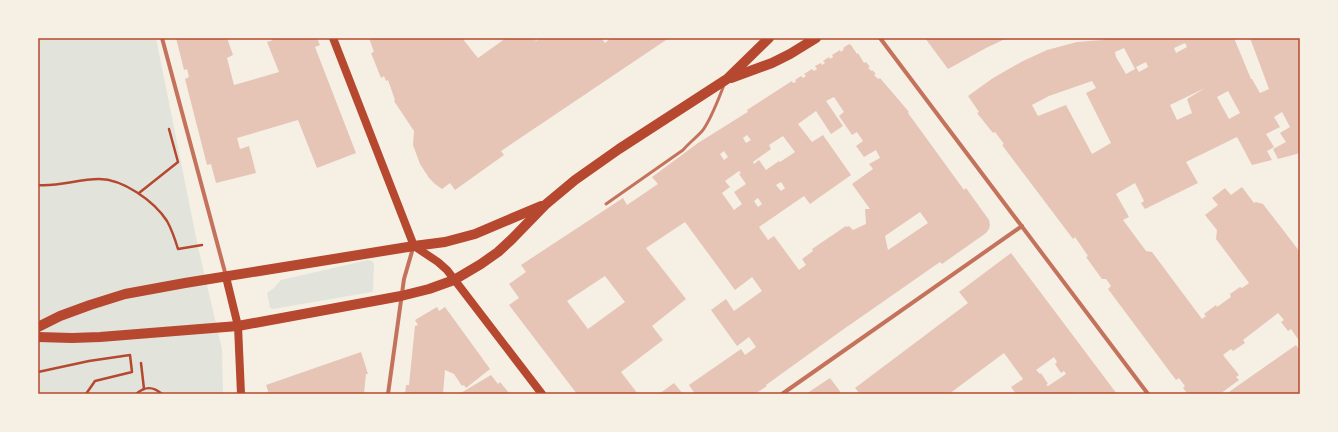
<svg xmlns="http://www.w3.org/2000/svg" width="1338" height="432" font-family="Jost,sans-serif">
	<rect width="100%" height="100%" fill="#f6efe4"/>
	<g fill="#e2e4dc">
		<polygon points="38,38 156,38 198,247 222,349 223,394 38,394"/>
		<polygon points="368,260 372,261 374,264 373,289 372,292 273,309 270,308 267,293 274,288 281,280"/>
	</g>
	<g fill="#e6c5b7" fill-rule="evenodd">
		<polygon points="176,38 227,38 233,55 227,58 234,85 279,72 267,42 273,40 272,38 317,38 320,45 315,47 356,153 317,168 298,120 237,138 240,149 249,146 256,173 216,183 211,164 207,165 185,79 189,77 187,69 184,70"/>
		<polygon points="369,38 462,38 478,58 506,38 534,38 536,41 539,38 601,38 605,43 611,38 669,38 501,151 504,155 455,190 450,183 442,189 435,184 429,178 420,164 413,145 414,131 394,101 395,100 388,80 386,81 384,76 381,78 371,53 374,52"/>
		<polygon points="925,38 1007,38 986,48 948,69"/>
		<path d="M1108,38H1234L1251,79H1252L1260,93L1269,89L1250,38H1300V153L1278,159L1273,149L1286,142L1280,133L1290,127L1282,112L1274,117L1280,127L1266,134L1274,147L1267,151L1272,160L1252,165L1237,137L1186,162L1198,183L1145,209L1141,203L1144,201L1135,183L1116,194L1129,217L1123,220L1146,251L1152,252L1202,319L1206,316L1204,314L1216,305L1217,307L1231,297L1230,294L1240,287L1242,288L1249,283L1216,239L1217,230L1205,215L1218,205L1212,198L1225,188L1231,195L1242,187L1254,203L1256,202L1263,204L1300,252V342L1291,329L1288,331L1281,322L1284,320L1278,313L1243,340L1245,343L1233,351L1231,349L1223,355L1239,375L1236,377L1239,380L1220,394H1188L1183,388L1185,386L1179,378L1176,380L1108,289L1111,286L1106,279H1102L1086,257L1088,256L1075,237L1073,239L1002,145L1004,144L995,132L993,133L977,113L979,112L968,96L993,78L1023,61L1047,50L1077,42L1102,40ZM1185,43L1187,47L1176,53L1174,48ZM1124,48L1135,69L1126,74L1116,57L1115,52ZM1146,62L1148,67L1139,72L1136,67ZM1092,81L1096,88L1086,93L1111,143L1092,154L1066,105L1038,116L1032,105L1049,96ZM1205,88L1187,99L1192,113L1177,120L1170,105ZM1228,91L1240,113L1229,119L1217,97Z"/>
		<path d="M849,44L851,45L857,54L858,53L864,63L866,62L870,67H868L871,71L872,70L876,74L874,75L878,79L880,78L909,112L908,113L964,190L966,188L989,220L990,225L989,229L986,233L942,264L940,262L841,331L766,385L767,386L755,394H695L689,385L741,349L745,355L756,347L749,337L737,346L711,310L726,299L734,311L762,291L752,277L735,290L685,222L646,248L686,299L652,326L663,340L621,372L638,394H577L509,305L519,298L509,284L526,272L521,265L623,198L627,205L658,184L652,177L698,143L746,113L748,112L747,110L792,81L793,83L796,82L795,80L801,76L803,78L806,76L804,74L812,69L814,71L817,69L815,66L821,63L822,65L825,63L823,61L829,57L830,59L833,57L832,55L840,50L841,52L844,49L843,48ZM834,97L844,112L839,116L852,135L857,132L863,141L856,146L864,157L876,150L880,158L869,164L873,169L852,184L870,209H865L866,224L853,230L849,226L847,227L846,226L812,249L813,251L802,259L806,265L799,270L774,236L768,240L759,227L804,196L810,204L851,175L823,135L812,142L798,124L816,111L831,134L843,126L826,101ZM747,135L751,140L746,143L743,138ZM783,136L795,152L780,162L779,161L766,170L759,160L754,164L753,162L771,149L769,145ZM724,151L728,157L724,160L720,154ZM739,171L741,173L739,174L746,184L734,192L742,204L734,210L722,193L730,187L725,181ZM781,182L785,188L781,191L776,185ZM758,198L762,204L758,207L754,201ZM920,212L928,223L888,250L885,236ZM605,276L625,302L588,329L567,301Z"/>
		<path d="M1011,253L1117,394H1081L1079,392L1076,394H1016L1011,387L1023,379L1004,353L949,394H860L855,388L968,303L959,292ZM1054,357L1057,362L1055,364L1061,373L1064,371L1066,374L1048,386L1046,385L1048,384L1041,373L1040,374L1036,370Z"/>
		<polygon points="437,307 439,311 445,307 490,369 466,388 464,385 462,386 454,374 445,370 443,394 405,394 406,385 409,385 415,326 418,325 415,320"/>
		<polygon points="1296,345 1300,351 1300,394 1226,394"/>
		<polygon points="361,352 368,374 366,374 364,394 269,394 266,385"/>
		<polygon points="491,375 498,384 500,382 510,394 459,394"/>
		<polygon points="830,378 842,394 806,394"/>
		<polygon points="674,383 683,394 659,394"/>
	</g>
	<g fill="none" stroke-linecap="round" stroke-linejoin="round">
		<g stroke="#b5482f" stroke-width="2.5">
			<path d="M38,185C58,187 78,179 99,179C123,179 154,201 167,221C172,230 175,239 178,249L202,245"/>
			<polyline points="139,193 178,162 169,129"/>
			<polyline points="141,363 144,389"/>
			<polyline points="38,372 89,361 130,355 132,372 95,381 86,394"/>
			<path d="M136,394C145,386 153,386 162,394"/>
		</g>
		<path stroke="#c5725c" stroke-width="3" d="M606,204L683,150C689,143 697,137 703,130C712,117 718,100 724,85"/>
		<g stroke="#c5725c" stroke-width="4">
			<polyline points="162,38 226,276"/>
			<polyline points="880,38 1148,394"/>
			<polyline points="388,394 404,279 413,248"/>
			<polyline points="782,394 1022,226"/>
		</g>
		<g stroke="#b5482f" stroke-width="8">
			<polyline points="333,38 414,246 438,262 447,270 542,394"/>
			<polyline points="226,277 238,326 241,394"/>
		</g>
		<g stroke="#b5482f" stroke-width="10">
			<polyline points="731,78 772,63 790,54 816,38"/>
			<polyline points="38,327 60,316 90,305 125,294 185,283 414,246 445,242 475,234 541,206"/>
			<polyline points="38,337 72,338 100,337 238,326 401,296 429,289 454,280 481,264 498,252 511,240 545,205 575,180 619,149 727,79 769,38"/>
		</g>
	</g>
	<rect width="1338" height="432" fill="none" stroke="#f6efe4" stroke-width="78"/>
	<rect x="39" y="39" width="1260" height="354" fill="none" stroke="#b5482f" stroke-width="1.5"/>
</svg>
